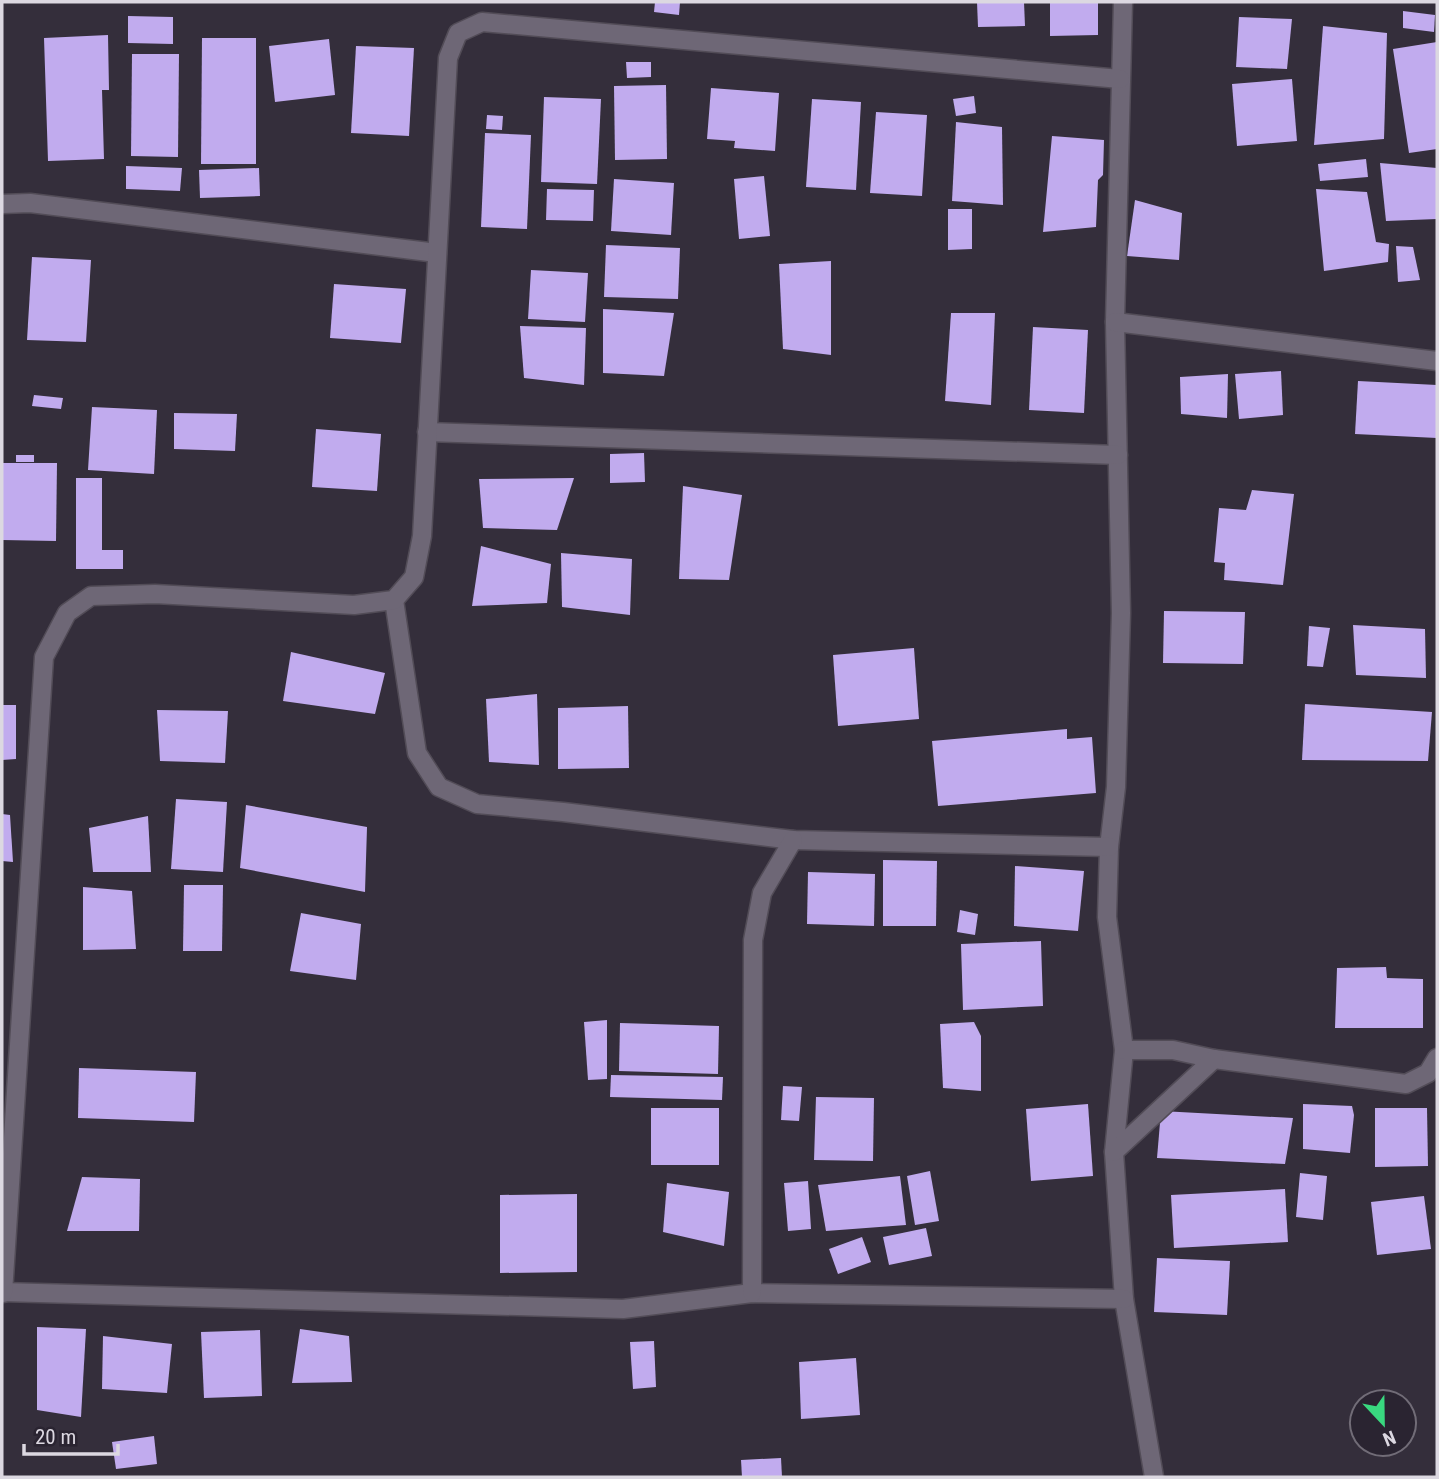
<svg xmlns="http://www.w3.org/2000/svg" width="1439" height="1479" font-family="'Roboto Condensed',sans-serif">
	<rect width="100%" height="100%" fill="#342e3b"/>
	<g fill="#c1abee">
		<polygon points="655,2 680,2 679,15 654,12"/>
		<polygon points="977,2 1024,2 1025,26 978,27"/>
		<polygon points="1050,2 1098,2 1098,35 1050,36"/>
		<polygon points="1403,11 1435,15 1434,32 1403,28"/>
		<polygon points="128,16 173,17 173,44 128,43"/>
		<polygon points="1239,17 1292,19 1287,69 1236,67"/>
		<polygon points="1323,26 1387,33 1384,139 1314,145"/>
		<polygon points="108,35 109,90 102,90 104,159 48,161 44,38"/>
		<polygon points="202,38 256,38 256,164 201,164"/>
		<polygon points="329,39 335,95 275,102 269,46"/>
		<polygon points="1437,42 1437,149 1409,153 1393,49"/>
		<polygon points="356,46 414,48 409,136 351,133"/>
		<polygon points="132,54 179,54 178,157 131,156"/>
		<polygon points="626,62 651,62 651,77 627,78"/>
		<polygon points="1292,79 1297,141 1237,146 1232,84"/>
		<polygon points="666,85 667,159 615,160 614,86"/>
		<polygon points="711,88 779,93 775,151 734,148 735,141 707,139"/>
		<polygon points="974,96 976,113 956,116 953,99"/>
		<polygon points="544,97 601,99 597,184 541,182"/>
		<polygon points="812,99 861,102 856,190 806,187"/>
		<polygon points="876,112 927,115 922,196 870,193"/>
		<polygon points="487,115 503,116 502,130 486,129"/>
		<polygon points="956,122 1002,127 1003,205 952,201"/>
		<polygon points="485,133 531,135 527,229 481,227"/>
		<polygon points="1052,136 1104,140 1103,175 1098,180 1096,227 1043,232"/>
		<polygon points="1366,159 1368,177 1320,181 1318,164"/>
		<polygon points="1380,163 1437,168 1437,219 1386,221"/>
		<polygon points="126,166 182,168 180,191 126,189"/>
		<polygon points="259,168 260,196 200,198 199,170"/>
		<polygon points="764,176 770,236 739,239 734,179"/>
		<polygon points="614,179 674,183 671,235 611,231"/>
		<polygon points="547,189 594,190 593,221 546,220"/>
		<polygon points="1316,189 1367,192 1376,242 1389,244 1388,262 1324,271"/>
		<polygon points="1135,200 1182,213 1179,260 1127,256"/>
		<polygon points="948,209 972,209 972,249 948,250"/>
		<polygon points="606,245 680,248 678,299 604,297"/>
		<polygon points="1396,246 1413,247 1420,280 1398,282"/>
		<polygon points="32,257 91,260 86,342 27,340"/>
		<polygon points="831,261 831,355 783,349 779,264"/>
		<polygon points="531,270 588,273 585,322 528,319"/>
		<polygon points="334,284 406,289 401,343 330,338"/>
		<polygon points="603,309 674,313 664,376 603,373"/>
		<polygon points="951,313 995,313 991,405 945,401"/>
		<polygon points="520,326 586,328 584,385 524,378"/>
		<polygon points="1033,327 1088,330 1084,413 1029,410"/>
		<polygon points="1281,371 1283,415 1239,419 1235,374"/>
		<polygon points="1228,374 1227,418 1181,414 1180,377"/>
		<polygon points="1358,381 1437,385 1437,438 1355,434"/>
		<polygon points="34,395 63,398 61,409 32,406"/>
		<polygon points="92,407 157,410 154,474 88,470"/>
		<polygon points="174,413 237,414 235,451 174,449"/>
		<polygon points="316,429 381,434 377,491 312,487"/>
		<polygon points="644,453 645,482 610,483 610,454"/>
		<rect x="16" y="455" width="18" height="7"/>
		<polygon points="3,463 57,463 56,541 2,540"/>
		<polygon points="76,478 102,478 102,550 123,550 123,569 76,569"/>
		<polygon points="574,478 557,530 483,528 479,479"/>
		<polygon points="683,486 742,495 729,580 679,579"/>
		<polygon points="1252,490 1294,494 1283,585 1224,580 1225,563 1214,562 1219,508 1246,510"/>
		<polygon points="481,546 551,564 547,603 472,606"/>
		<polygon points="561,553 632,559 630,615 562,607"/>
		<polygon points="1164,611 1245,612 1243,664 1163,663"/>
		<polygon points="1353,625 1425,629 1426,678 1356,675"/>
		<polygon points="1309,626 1330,628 1323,667 1307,666"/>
		<polygon points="914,648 919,719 838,726 833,655"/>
		<polygon points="291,652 385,673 375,714 283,701"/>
		<polygon points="537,694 539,765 489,762 486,699"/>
		<polygon points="1305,704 1432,712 1428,761 1302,760"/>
		<polygon points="2,705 16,705 16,759 2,760"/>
		<polygon points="628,706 629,768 558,769 558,708"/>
		<polygon points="157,710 228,711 225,763 160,761"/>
		<polygon points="1067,729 1067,739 1092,737 1096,793 938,806 932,741"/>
		<polygon points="176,799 227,802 223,872 171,869"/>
		<polygon points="246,805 367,827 365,892 240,868"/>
		<polygon points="2,814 10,815 13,862 2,861"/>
		<polygon points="148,816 151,872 93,872 89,828"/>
		<polygon points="883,860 937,861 936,926 883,926"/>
		<polygon points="1015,866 1084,871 1078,931 1014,926"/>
		<polygon points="808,872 875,874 874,926 807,924"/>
		<polygon points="184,885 223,885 222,951 183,951"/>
		<polygon points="83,887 132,891 136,949 83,950"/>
		<polygon points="960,910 978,914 975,935 957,932"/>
		<polygon points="301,913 361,924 356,980 290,971"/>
		<polygon points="1041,941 1043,1006 963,1010 961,944"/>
		<polygon points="1386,967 1387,978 1423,979 1423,1028 1335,1028 1337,968"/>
		<polygon points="607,1020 607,1079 588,1080 584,1022"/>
		<polygon points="974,1022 981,1036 981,1091 943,1088 940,1024"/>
		<polygon points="620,1023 719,1026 718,1074 619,1071"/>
		<polygon points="79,1068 196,1072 194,1122 78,1118"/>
		<polygon points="611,1075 723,1077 722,1100 610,1097"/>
		<polygon points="783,1086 802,1087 799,1121 781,1120"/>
		<polygon points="816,1097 874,1098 873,1161 814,1160"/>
		<polygon points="1088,1104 1093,1176 1031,1181 1026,1109"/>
		<polygon points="1303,1104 1352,1106 1354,1115 1350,1153 1303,1149"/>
		<rect x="651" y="1108" width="68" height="57"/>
		<polygon points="1375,1108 1427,1108 1428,1166 1375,1167"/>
		<polygon points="1161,1111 1293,1118 1285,1164 1157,1158"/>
		<polygon points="930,1171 939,1221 915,1225 907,1176"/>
		<polygon points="1300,1173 1327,1176 1323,1220 1296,1217"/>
		<polygon points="900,1176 906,1225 826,1231 818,1185"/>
		<polygon points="82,1177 140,1179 139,1231 67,1231"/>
		<polygon points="808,1181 811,1229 788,1231 784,1183"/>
		<polygon points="667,1183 729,1192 724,1246 663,1232"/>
		<polygon points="1285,1189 1288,1242 1174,1248 1171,1195"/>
		<polygon points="577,1194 577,1272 500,1273 500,1195"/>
		<polygon points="1424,1196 1431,1249 1377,1255 1371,1202"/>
		<polygon points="926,1228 932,1256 889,1265 883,1237"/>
		<polygon points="862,1237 871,1262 838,1274 829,1249"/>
		<polygon points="1157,1258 1230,1261 1227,1315 1154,1312"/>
		<polygon points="37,1327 86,1329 81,1417 37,1410"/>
		<polygon points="300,1329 349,1336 352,1382 292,1383"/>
		<polygon points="260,1330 262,1396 204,1398 201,1332"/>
		<polygon points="103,1336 172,1344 167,1393 102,1389"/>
		<polygon points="654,1341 656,1387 633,1389 630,1342"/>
		<polygon points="856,1358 860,1415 801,1419 799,1362"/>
		<polygon points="154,1436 157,1464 116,1469 112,1442"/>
		<polygon points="781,1458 782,1477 742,1477 741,1460"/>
	</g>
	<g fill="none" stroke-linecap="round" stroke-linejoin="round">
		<g stroke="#524c57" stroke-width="21">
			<g id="minor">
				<polyline points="1123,2 1115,322 1121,613 1116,787 1109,847 1107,917 1124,1050 1114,1152 1124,1299 1154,1477"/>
				<polyline points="2,204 30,203 437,253"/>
				<polyline points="1115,322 1437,361"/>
				<polyline points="427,432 1118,455"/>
				<polyline points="394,600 417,753 439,787 477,804 563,812 793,840 1109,847"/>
				<polyline points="1124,1050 1173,1050 1214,1059 1406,1084 1428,1073 1437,1058"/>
				<polyline points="1114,1152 1214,1059"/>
				<polyline points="2,1292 623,1309 752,1293 1124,1299"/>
				<polyline points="3,1293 44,657 67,613 91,596 155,594 354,605 394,600 414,577 422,536 448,58 458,33 482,22 1120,79"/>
				<polyline points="752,1293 753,940 762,893 793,840"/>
			</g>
		</g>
		<use href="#minor" stroke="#6e6776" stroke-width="18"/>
	</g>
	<rect width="1439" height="1479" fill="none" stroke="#dcd8e1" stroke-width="7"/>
	<g transform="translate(1383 1423) rotate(158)"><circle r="33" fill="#2a2431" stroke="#716c77" stroke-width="2"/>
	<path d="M0-5L12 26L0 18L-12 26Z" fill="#39d87f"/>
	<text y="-10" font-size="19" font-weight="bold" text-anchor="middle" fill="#dcd8e1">N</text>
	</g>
	<path d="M24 1444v10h94v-10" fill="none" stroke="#dcd8e1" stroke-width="3.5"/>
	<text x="35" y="1444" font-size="21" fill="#dcd8e1" stroke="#2a2431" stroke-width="5" paint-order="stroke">20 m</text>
</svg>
